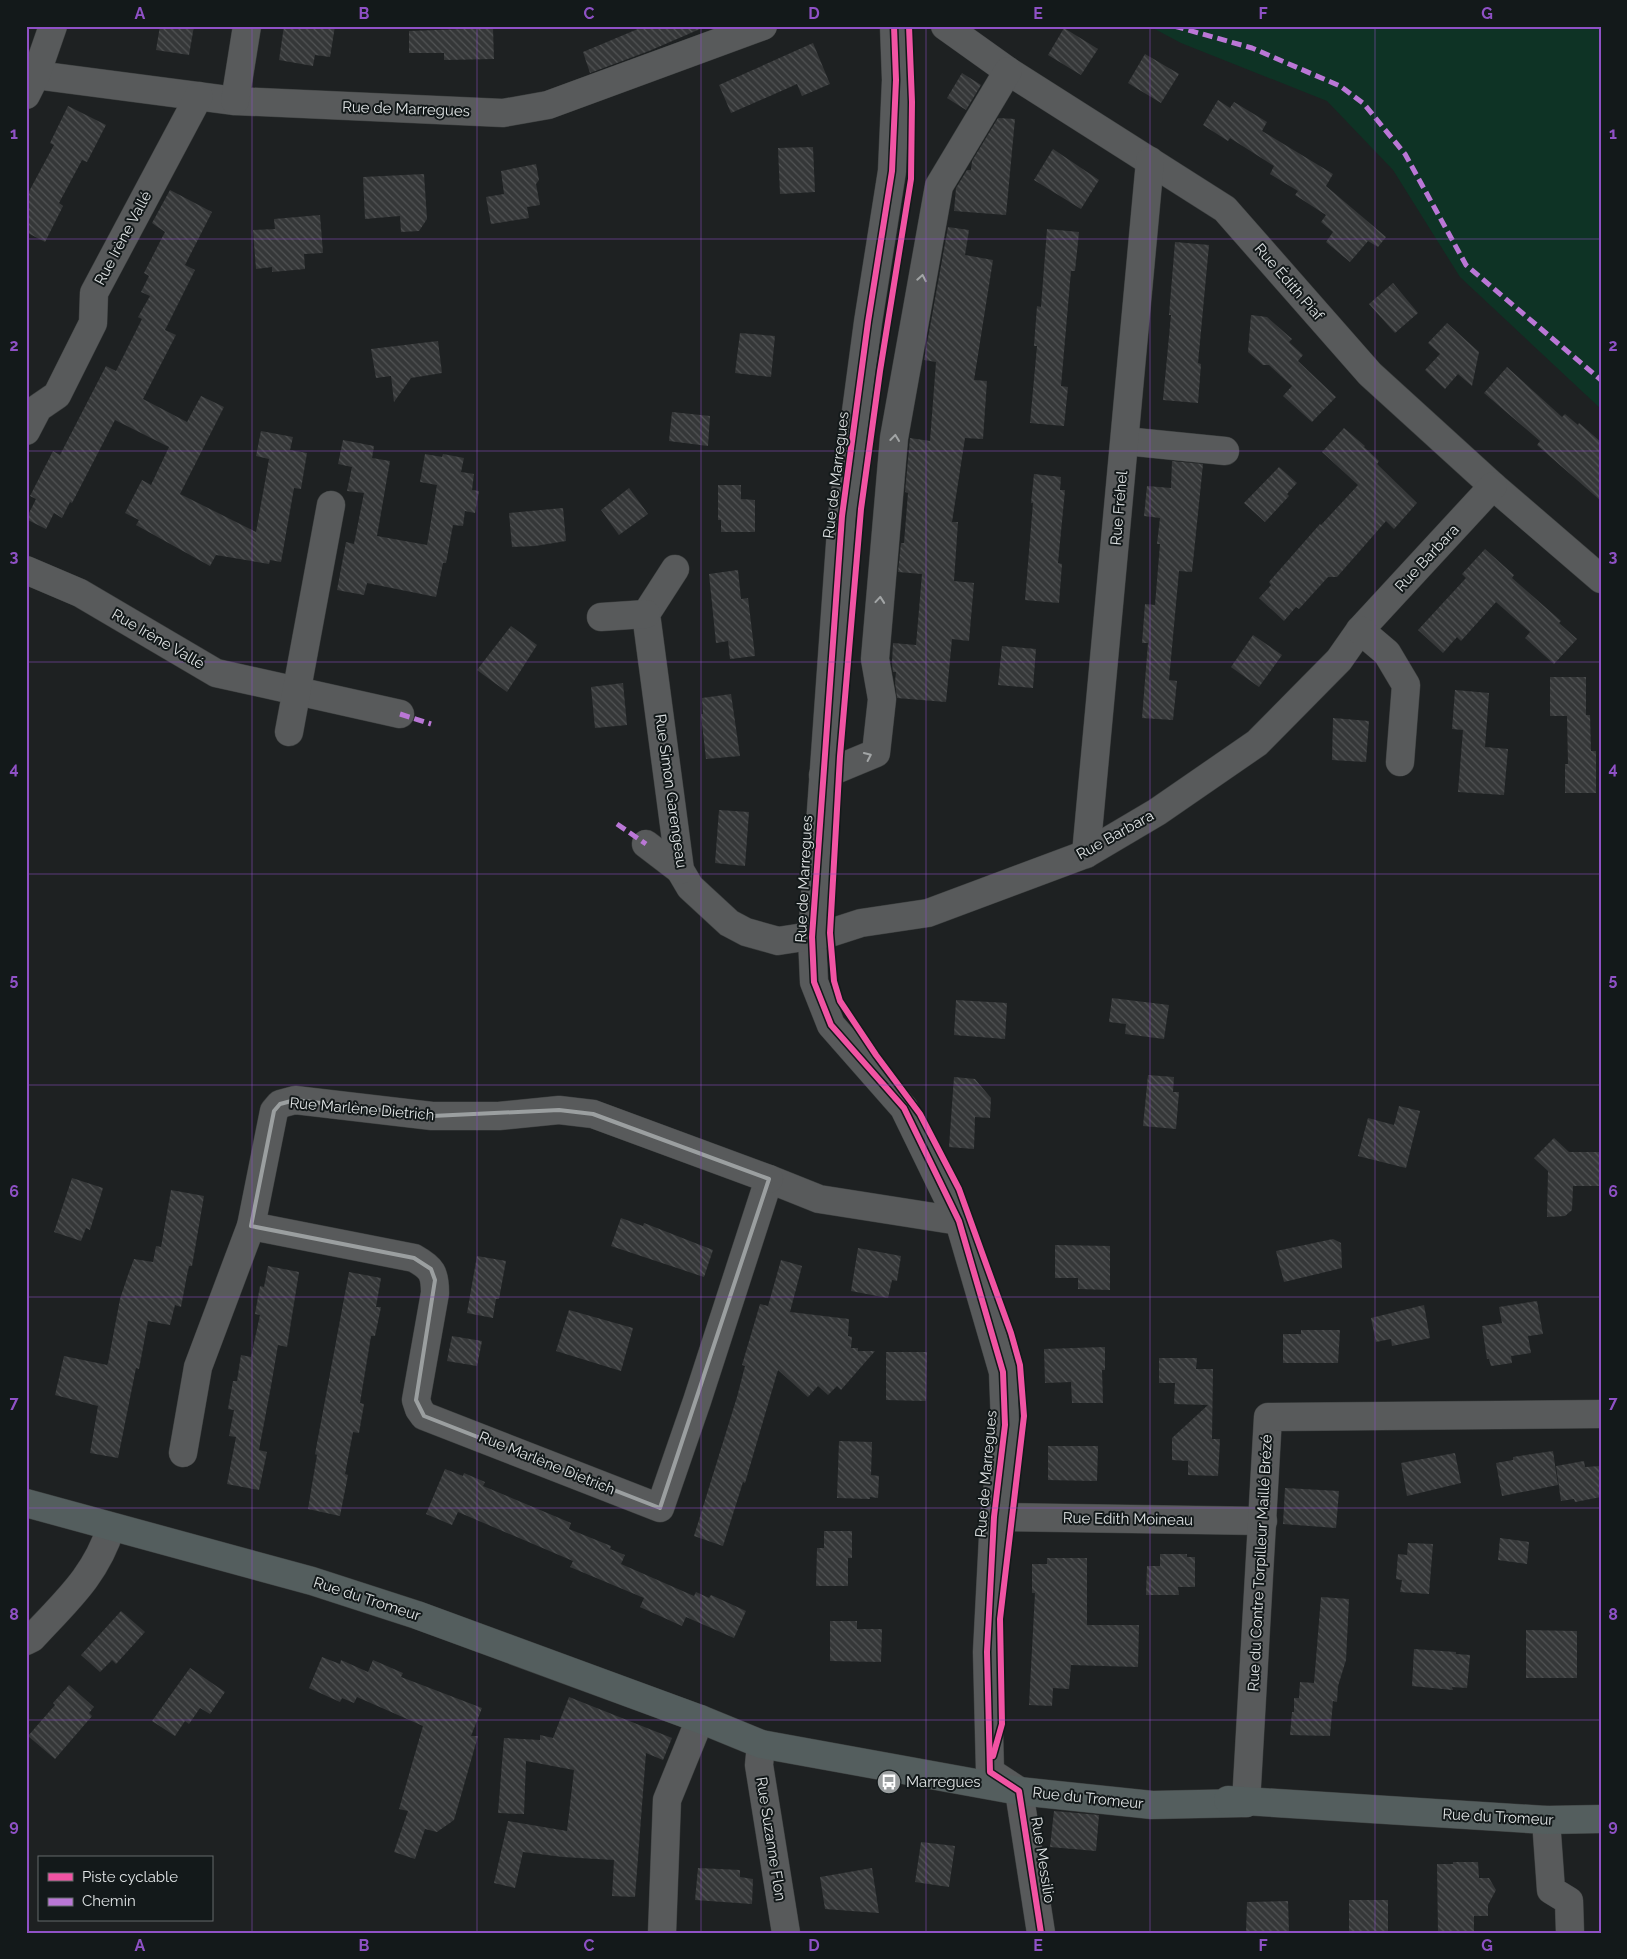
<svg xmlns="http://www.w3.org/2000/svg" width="1627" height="1959" font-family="Raleway,sans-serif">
	<defs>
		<pattern id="building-back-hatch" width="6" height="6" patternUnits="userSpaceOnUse" patternTransform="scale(1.25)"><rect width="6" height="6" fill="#353738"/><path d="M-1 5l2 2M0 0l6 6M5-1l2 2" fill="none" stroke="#525455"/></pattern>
	</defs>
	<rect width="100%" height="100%" fill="#1e2122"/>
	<polygon fill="#0e3325" points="1149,26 1601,26 1601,409 1460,277 1393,170 1327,101 1181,43"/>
	<g fill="url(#building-back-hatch)">
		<polygon points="160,26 194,26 189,55 156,50"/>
		<polygon points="284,26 335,26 330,57 315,55 313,66 279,60"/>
		<polygon points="645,26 707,26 649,51 590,73 583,52"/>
		<polygon points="493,28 494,59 444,60 444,53 409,53 409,31"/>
		<polygon points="1064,28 1098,49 1081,75 1048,55"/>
		<polygon points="813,43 830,84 802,96 797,84 731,113 719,85"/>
		<polygon points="1145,54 1179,74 1161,103 1128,83"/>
		<polygon points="962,73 981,85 966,110 947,98"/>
		<polygon points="1218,100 1230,108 1234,102 1267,122 1262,131 1333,174 1326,186 1386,237 1378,247 1368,241 1350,262 1326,242 1333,232 1321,222 1326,215 1295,195 1298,191 1270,174 1274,166 1230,138 1228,141 1203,125"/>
		<polygon points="68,106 106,125 87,162 82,160 59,203 63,206 45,242 26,232 26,197 54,145 50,143"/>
		<polygon points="998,118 1015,119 1006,215 954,211 956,188 967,170 971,170 972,161"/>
		<polygon points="813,147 815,192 780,194 778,148"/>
		<polygon points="1053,149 1099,180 1081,209 1034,180"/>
		<polygon points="536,164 539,180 536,184 540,205 527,207 529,218 491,224 486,197 504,194 501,171"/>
		<polygon points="424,174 427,219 419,231 401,232 400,216 365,219 363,177"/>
		<polygon points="170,190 212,212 185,265 195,270 165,330 176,335 143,399 187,422 201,396 224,407 180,494 256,532 269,459 256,456 261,431 293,437 290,450 307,453 301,489 294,488 281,562 270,560 269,564 216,555 210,566 136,525 139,520 125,513 142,480 151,485 169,447 115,420 72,503 70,502 62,518 54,513 46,529 26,519 36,499 30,496 53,451 60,455 106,366 116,371 142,319 138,317 150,296 141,292 149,276 144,273 165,232 152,223"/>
		<polygon points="320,215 323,253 304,254 305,269 272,272 272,267 256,269 253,230 275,229 274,219"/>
		<polygon points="948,227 969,230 965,255 993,260 974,380 987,381 983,439 965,438 952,522 958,522 954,581 974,583 969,641 952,639 946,702 897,698 895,682 896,672 893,672 892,663 893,643 916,645 922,574 898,572 901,543 904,543 908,493 905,492 910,438 930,441 936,362 924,360"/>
		<polygon points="1047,229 1079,232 1075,271 1071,271 1061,386 1068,387 1064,426 1030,423 1037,346 1034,346 1037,306 1041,307"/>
		<polygon points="1175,242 1209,245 1198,363 1201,364 1198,403 1163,400 1171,315 1169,315"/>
		<polygon points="1393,283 1418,313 1395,333 1369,304"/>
		<polygon points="1251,315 1267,317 1292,339 1289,342 1303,355 1298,361 1336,397 1312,422 1283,396 1292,386 1269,365 1263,365 1248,352"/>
		<polygon points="1447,323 1479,352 1472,386 1458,374 1445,389 1425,370 1440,354 1428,343"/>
		<polygon points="740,333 775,336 771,377 735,373"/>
		<polygon points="438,341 442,373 411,378 394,402 391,376 376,378 371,349"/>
		<polygon points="1507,367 1562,417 1565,414 1578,425 1579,423 1601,442 1601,501 1537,445 1540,441 1484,393"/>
		<polygon points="672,412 710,416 708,446 669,441"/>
		<polygon points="1344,428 1365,446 1364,447 1379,461 1377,464 1417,503 1394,529 1386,521 1337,577 1328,577 1299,609 1296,607 1284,621 1259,598 1271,585 1269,582 1320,524 1321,525 1358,485 1322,452"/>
		<polygon points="343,440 374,446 372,458 390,461 377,536 427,545 437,485 420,482 425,454 442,457 443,454 464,458 461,472 474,474 472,490 479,491 475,513 465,511 463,526 453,525 446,563 443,563 436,597 367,583 364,595 337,590 346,542 354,544 364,493 347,491 352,467 338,464"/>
		<polygon points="1172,461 1203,464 1192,572 1179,571 1169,680 1177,681 1173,720 1142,718 1148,643 1142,643 1145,604 1155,605 1160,544 1157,544 1160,518 1144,516 1147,486 1171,488"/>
		<polygon points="1279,467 1297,483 1287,494 1289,496 1265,522 1244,503"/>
		<polygon points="1034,474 1061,477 1060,490 1065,490 1058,563 1062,564 1059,603 1025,600 1033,503 1031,503"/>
		<polygon points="718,485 741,485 741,499 755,500 755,532 721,532 721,520 718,520"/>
		<polygon points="629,488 648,514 619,535 601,510"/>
		<polygon points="563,508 566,541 535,546 512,547 509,513"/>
		<polygon points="1485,549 1514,575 1512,578 1561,621 1559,623 1577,639 1554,664 1525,638 1530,632 1496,602 1461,641 1457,637 1443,653 1418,630 1466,578 1462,574"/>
		<polygon points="738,570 741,599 748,598 755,656 730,659 728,641 716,643 709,574"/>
		<polygon points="511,626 537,645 507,692 477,670"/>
		<polygon points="1253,635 1282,655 1259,687 1231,667"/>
		<polygon points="1002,646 1036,649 1033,688 998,685"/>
		<polygon points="1550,677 1586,677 1586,715 1590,715 1591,751 1596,751 1596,793 1565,793 1565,764 1568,764 1567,716 1550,716"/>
		<polygon points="623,683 627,725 595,728 591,687"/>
		<polygon points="1455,690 1489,693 1485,747 1508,749 1504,795 1458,792 1463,730 1452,729"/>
		<polygon points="731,694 740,756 706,759 701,714 703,714 702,698"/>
		<polygon points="1333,718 1369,721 1366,762 1332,760"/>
		<polygon points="719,810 749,812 745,866 715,863"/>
		<polygon points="1112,998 1169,1005 1164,1039 1125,1034 1126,1024 1109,1022"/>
		<polygon points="956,1000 1007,1003 1005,1039 954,1035"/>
		<polygon points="1148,1075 1174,1077 1173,1092 1179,1092 1176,1129 1143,1126"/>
		<polygon points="954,1077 975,1079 991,1098 990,1118 975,1117 974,1149 949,1147"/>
		<polygon points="1399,1106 1420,1111 1406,1168 1358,1156 1368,1118 1394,1125"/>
		<polygon points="1554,1138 1569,1152 1601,1152 1601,1186 1573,1186 1572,1210 1565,1216 1547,1217 1548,1171 1534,1158"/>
		<polygon points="72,1178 103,1188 90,1230 86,1228 81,1241 54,1232"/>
		<polygon points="171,1190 204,1196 192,1266 189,1266 187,1275 181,1307 175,1305 170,1325 148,1321 139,1369 136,1368 118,1458 90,1453 98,1406 55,1395 64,1356 107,1365 108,1363 120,1299 128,1275 134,1259 153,1262 156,1246 161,1247"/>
		<polygon points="621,1218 643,1226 644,1223 713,1250 704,1277 611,1246"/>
		<polygon points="1333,1239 1341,1243 1342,1268 1284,1282 1276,1251"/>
		<polygon points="1055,1245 1110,1246 1110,1290 1078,1289 1078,1278 1055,1278"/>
		<polygon points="858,1248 901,1256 897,1281 892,1280 888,1298 851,1291"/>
		<polygon points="477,1256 506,1261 499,1299 496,1299 493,1318 467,1313"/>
		<polygon points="781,1260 802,1266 790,1312 849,1319 848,1336 852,1337 851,1348 858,1348 858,1351 875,1351 841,1390 837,1386 828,1395 818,1386 808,1397 778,1370 745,1483 743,1482 723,1546 694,1536 737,1397 745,1366 742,1365 760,1304 768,1306"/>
		<polygon points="268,1266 299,1272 287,1347 278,1345 271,1386 259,1450 267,1452 259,1490 227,1484 236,1437 229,1436 234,1410 228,1409 233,1381 237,1381 241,1355 251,1357 260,1315 255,1314 260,1286 264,1287"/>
		<polygon points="349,1272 381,1278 376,1307 381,1307 375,1336 371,1336 360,1403 364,1404 359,1433 353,1432 345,1474 348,1475 340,1516 308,1509 317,1455 315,1454"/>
		<polygon points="1537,1301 1543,1334 1528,1336 1531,1353 1511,1356 1512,1363 1491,1366 1489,1359 1487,1359 1482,1326 1502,1323 1499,1307"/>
		<polygon points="1424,1305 1430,1338 1392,1346 1391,1339 1376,1342 1371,1318"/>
		<polygon points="569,1310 633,1328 621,1371 556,1351"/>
		<polygon points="1301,1330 1340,1330 1338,1363 1283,1363 1283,1334 1301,1334"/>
		<polygon points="452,1336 482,1341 477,1366 447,1361"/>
		<polygon points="1105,1347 1105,1370 1102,1370 1103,1403 1072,1403 1071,1382 1045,1383 1044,1349"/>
		<polygon points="886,1352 927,1352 926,1401 886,1400"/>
		<polygon points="1159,1358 1197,1358 1196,1369 1213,1369 1212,1439 1220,1439 1218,1476 1188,1475 1188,1461 1172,1460 1172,1438 1208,1405 1174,1404 1175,1383 1159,1383"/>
		<polygon points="839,1441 872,1442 871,1475 879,1476 878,1498 870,1497 870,1499 837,1498"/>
		<polygon points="1048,1446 1098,1446 1097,1481 1048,1480"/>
		<polygon points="1553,1451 1558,1485 1502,1496 1496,1463 1513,1460 1513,1457"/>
		<polygon points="1455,1453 1461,1483 1407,1496 1401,1463"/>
		<polygon points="1584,1461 1585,1467 1601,1466 1601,1497 1575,1502 1574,1499 1561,1501 1556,1466"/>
		<polygon points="445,1469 463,1476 464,1473 485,1482 483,1486 571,1523 569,1529 611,1546 610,1549 625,1555 621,1564 694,1596 696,1592 709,1598 711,1595 746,1611 734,1638 686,1617 682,1626 640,1607 644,1598 570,1567 573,1561 458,1512 452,1525 426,1514"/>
		<polygon points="1285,1488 1339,1491 1336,1528 1283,1524"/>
		<polygon points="824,1531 852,1531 852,1558 848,1558 848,1586 816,1586 817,1548 824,1548"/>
		<polygon points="1500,1538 1529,1542 1527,1564 1498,1560"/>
		<polygon points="1408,1543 1433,1544 1429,1594 1400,1592 1402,1580 1396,1579 1398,1554 1407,1555"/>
		<polygon points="1160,1554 1187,1554 1187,1557 1195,1557 1195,1587 1178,1587 1179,1595 1146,1595 1147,1566 1160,1566"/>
		<polygon points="1047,1558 1087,1558 1087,1625 1139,1625 1138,1667 1071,1665 1069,1689 1053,1688 1052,1706 1029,1705 1035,1593 1032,1593 1032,1564 1047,1564"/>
		<polygon points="1321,1597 1349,1599 1346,1660 1338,1686 1337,1702 1333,1701 1330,1736 1290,1735 1292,1712 1294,1712 1294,1698 1299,1698 1300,1682 1314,1683"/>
		<polygon points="121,1611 145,1632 116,1664 112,1660 100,1672 81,1655"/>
		<polygon points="830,1621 857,1621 857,1629 882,1629 881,1662 830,1661"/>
		<polygon points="1526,1630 1577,1631 1577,1678 1526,1678"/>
		<polygon points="1414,1649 1456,1652 1456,1654 1470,1655 1467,1688 1452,1687 1453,1690 1412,1686"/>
		<polygon points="322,1657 340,1664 341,1660 368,1672 373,1660 403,1673 401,1677 482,1708 471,1736 478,1736 454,1820 437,1832 425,1829 415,1859 394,1852 408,1811 399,1809 423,1726 357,1697 354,1703 342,1698 340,1702 309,1688"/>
		<polygon points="190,1668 225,1692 210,1714 200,1708 189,1724 185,1721 175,1736 152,1721"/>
		<polygon points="69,1685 94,1707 89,1713 92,1716 55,1759 28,1736 55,1705 53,1703"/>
		<polygon points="569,1697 672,1738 663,1760 646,1753 635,1897 612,1896 614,1860 563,1857 523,1852 515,1888 494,1883 508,1821 567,1831 574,1770 526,1761 524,1814 498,1813 504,1738 540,1740 540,1735 553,1738"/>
		<polygon points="1054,1811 1099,1815 1096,1851 1050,1847"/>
		<polygon points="921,1842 955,1846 949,1887 915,1882"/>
		<polygon points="1453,1862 1478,1862 1479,1878 1489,1878 1496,1890 1488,1905 1488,1916 1474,1916 1474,1933 1438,1933 1437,1864 1453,1864"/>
		<polygon points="698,1868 740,1870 740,1877 753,1879 752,1904 695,1900"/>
		<polygon points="872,1868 879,1913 825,1909 820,1877"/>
		<rect x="1349" y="1900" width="39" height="33"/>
		<polygon points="1288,1901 1289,1933 1246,1933 1247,1902"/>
	</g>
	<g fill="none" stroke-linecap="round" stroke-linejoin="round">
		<g stroke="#3b3e3e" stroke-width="29">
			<g id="minor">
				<polyline points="894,26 896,80 892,171 868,322 842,516 812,937 814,982 831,1025 904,1108 959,1221 1003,1372 1005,1425 994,1517 987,1652 990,1772 1019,1791 1041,1933"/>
				<polyline points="945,26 1008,71 1225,209 1370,374 1493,486 1601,579"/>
				<polyline points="36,75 235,101 503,113 548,105 763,26"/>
				<polyline points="26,95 36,75 53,26"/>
				<polyline points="235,101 247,26"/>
				<polyline points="26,431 38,408 57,395 93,323 94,293 199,96"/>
				<polyline points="1125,441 1225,451"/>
				<polyline points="675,569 646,614 680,870 690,887 729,923 746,932 778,941 830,933 861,923 928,913 1086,854 1157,812 1257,743 1339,660 1360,630 1493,486"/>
				<polyline points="26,570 80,593 216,673 400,714"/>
				<polyline points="601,617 646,614"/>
				<polyline points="1360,630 1387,653 1406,685 1400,762"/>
				<polyline points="289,732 331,505"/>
				<polyline points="823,775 876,753 882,699 875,659 894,438 939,186 1008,71"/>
				<polyline points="646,844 680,870"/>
				<polyline points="1086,854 1150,161"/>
				<path d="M251,1226L414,1258C432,1268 435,1273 435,1293L416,1400L419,1409L424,1416L660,1508L697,1401L769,1179L819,1199L959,1221"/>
				<polyline points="183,1453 198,1367 251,1226 274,1111 280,1104 295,1100 432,1116 499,1116 559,1110 593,1114 769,1179"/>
				<polyline points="994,1517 1263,1521"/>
				<path d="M26,1641L32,1638C65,1602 96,1576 111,1527"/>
				<polyline points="761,1744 759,1765 786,1933"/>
				<polyline points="1246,1803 1268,1417 1601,1414"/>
				<polyline points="1546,1820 1551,1890 1569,1901 1570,1933"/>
				<polyline points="662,1933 667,1800 700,1719"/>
			</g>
		</g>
		<g stroke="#3b3e3e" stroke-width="29">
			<g id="major">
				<polyline points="26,1503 312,1581 417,1615 700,1719 761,1744 1019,1791 1152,1805 1246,1803"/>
				<polyline points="1228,1800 1546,1820 1601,1819"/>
			</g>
		</g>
		<use href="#minor" stroke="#585a5b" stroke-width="28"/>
		<use href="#major" stroke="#545e5e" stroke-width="28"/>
		<g stroke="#ba77d6" stroke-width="5" stroke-dasharray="10 5" stroke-linecap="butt">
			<polyline points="1174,26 1252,48 1340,86 1364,104 1405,154 1466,265 1601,380"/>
			<polyline points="400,714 431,724"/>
			<polyline points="617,824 646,844"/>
		</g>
		<g stroke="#13191a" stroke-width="9">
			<g id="cycleway">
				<polyline points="894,26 896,80 892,171 868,322 842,516 812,937 814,982 831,1025 904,1108 959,1221 1003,1372 1005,1425 994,1517 987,1652 990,1772 1019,1791 1041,1933"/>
				<polyline points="909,26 912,102 911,179 880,371 861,509 840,756 830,933 834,981 840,1001 876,1055 920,1114 959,1189 1011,1333 1020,1365 1024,1416 1000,1619 1002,1724 993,1756"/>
			</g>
		</g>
		<use href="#cycleway" stroke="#f153a3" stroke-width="6"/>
	</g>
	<defs><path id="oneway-chevron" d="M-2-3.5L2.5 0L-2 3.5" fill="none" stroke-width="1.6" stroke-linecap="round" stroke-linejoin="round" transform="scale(1.25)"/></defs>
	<g stroke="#a2a5a6">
		<use href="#oneway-chevron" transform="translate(922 278) rotate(-80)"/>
		<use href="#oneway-chevron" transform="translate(895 438) rotate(-83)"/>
		<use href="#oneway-chevron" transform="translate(880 600) rotate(-85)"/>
		<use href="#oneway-chevron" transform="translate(868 756) rotate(-25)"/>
	</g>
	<path fill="none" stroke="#9b9fa0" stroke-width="4" stroke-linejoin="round" d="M295,1100L432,1116L559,1110L593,1114L769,1179L660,1508L424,1416L416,1400L435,1280L431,1269L414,1258L251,1226L274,1111L280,1104Z"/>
	<path fill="none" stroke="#8f51c6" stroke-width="1" stroke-opacity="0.55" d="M252,26V1933M477,26V1933M701,26V1933M926,26V1933M1150,26V1933M1375,26V1933M26,239H1601M26,451H1601M26,662H1601M26,874H1601M26,1085H1601M26,1297H1601M26,1508H1601M26,1720H1601"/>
	<defs>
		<g id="bus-disc" transform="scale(1.25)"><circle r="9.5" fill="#9b9fa0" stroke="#13191a"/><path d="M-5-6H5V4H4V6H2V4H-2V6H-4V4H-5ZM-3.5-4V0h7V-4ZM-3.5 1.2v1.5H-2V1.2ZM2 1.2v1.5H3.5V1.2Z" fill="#fff"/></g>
	</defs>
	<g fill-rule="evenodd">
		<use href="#bus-disc" x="889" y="1782"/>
	</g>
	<g text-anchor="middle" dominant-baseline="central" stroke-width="4" stroke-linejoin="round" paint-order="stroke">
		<g font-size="15" fill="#dfe3e4" stroke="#13191a">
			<text transform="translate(406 109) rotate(2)">Rue de Marregues</text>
			<text transform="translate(123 238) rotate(-62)">Rue Irène Vallé</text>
			<text transform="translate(1289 282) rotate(49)">Rue Édith Piaf</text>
			<text transform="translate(836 475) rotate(-83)">Rue de Marregues</text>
			<text transform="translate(1119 508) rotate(-85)">Rue Fréhel</text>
			<text transform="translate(1427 558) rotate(-47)">Rue Barbara</text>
			<text transform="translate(158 639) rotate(30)">Rue Irène Vallé</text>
			<text transform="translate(671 791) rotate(82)">Rue Simon Garengeau</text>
			<text transform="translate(1115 835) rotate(-29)">Rue Barbara</text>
			<text transform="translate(804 879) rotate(-87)">Rue de Marregues</text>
			<text transform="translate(362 1109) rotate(5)">Rue Marlène Dietrich</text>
			<text transform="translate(547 1463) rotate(22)">Rue Marlène Dietrich</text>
			<text transform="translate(986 1474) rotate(-85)">Rue de Marregues</text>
			<text transform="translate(1128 1519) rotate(1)">Rue Edith Moineau</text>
			<text transform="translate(1260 1563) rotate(-87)">Rue du Contre Torpilleur Maillé Brézé</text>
			<text transform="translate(367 1599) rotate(18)">Rue du Tromeur</text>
			<text transform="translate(1088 1798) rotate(6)">Rue du Tromeur</text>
			<text transform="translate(1498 1817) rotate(3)">Rue du Tromeur</text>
			<text transform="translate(771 1839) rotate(81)">Rue Suzanne Flon</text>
			<text transform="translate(1043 1860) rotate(81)">Rue Messilio</text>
		</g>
		<g font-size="15" fill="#dfe3e4" stroke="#13191a" text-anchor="start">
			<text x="906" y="1782">Marregues</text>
		</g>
	</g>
	<rect width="1627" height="1959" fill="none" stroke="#13191a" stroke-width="55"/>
	<rect x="38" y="1856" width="175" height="65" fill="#13191a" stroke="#656a6b"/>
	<rect x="48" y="1873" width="25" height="8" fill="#f153a3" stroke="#656a6b"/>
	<text x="82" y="1882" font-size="15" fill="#dfe3e4">Piste cyclable</text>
	<rect x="48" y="1898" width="25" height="8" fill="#ba77d6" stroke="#656a6b"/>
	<text x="82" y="1906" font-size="15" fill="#dfe3e4">Chemin</text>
	<rect x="28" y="28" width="1572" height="1904" fill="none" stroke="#8f51c6" stroke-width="2"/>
	<g font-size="16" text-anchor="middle" font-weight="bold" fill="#8f51c6">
		<text x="140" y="19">A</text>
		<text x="364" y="19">B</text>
		<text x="589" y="19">C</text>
		<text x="814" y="19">D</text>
		<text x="1038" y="19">E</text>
		<text x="1263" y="19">F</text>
		<text x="1487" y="19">G</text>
		<text x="14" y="139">1</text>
		<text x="1613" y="139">1</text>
		<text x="14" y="351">2</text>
		<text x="1613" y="351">2</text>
		<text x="14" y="562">3</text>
		<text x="1613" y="562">3</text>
		<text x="14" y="774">4</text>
		<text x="1613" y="774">4</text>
		<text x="14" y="985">5</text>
		<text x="1613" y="985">5</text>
		<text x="14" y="1197">6</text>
		<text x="1613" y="1197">6</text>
		<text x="14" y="1408">7</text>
		<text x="1613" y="1408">7</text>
		<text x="14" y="1620">8</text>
		<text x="1613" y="1620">8</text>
		<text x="14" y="1831">9</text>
		<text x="1613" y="1831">9</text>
		<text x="140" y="1951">A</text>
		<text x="364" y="1951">B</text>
		<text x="589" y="1951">C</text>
		<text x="814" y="1951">D</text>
		<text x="1038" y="1951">E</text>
		<text x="1263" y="1951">F</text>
		<text x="1487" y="1951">G</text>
	</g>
</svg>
